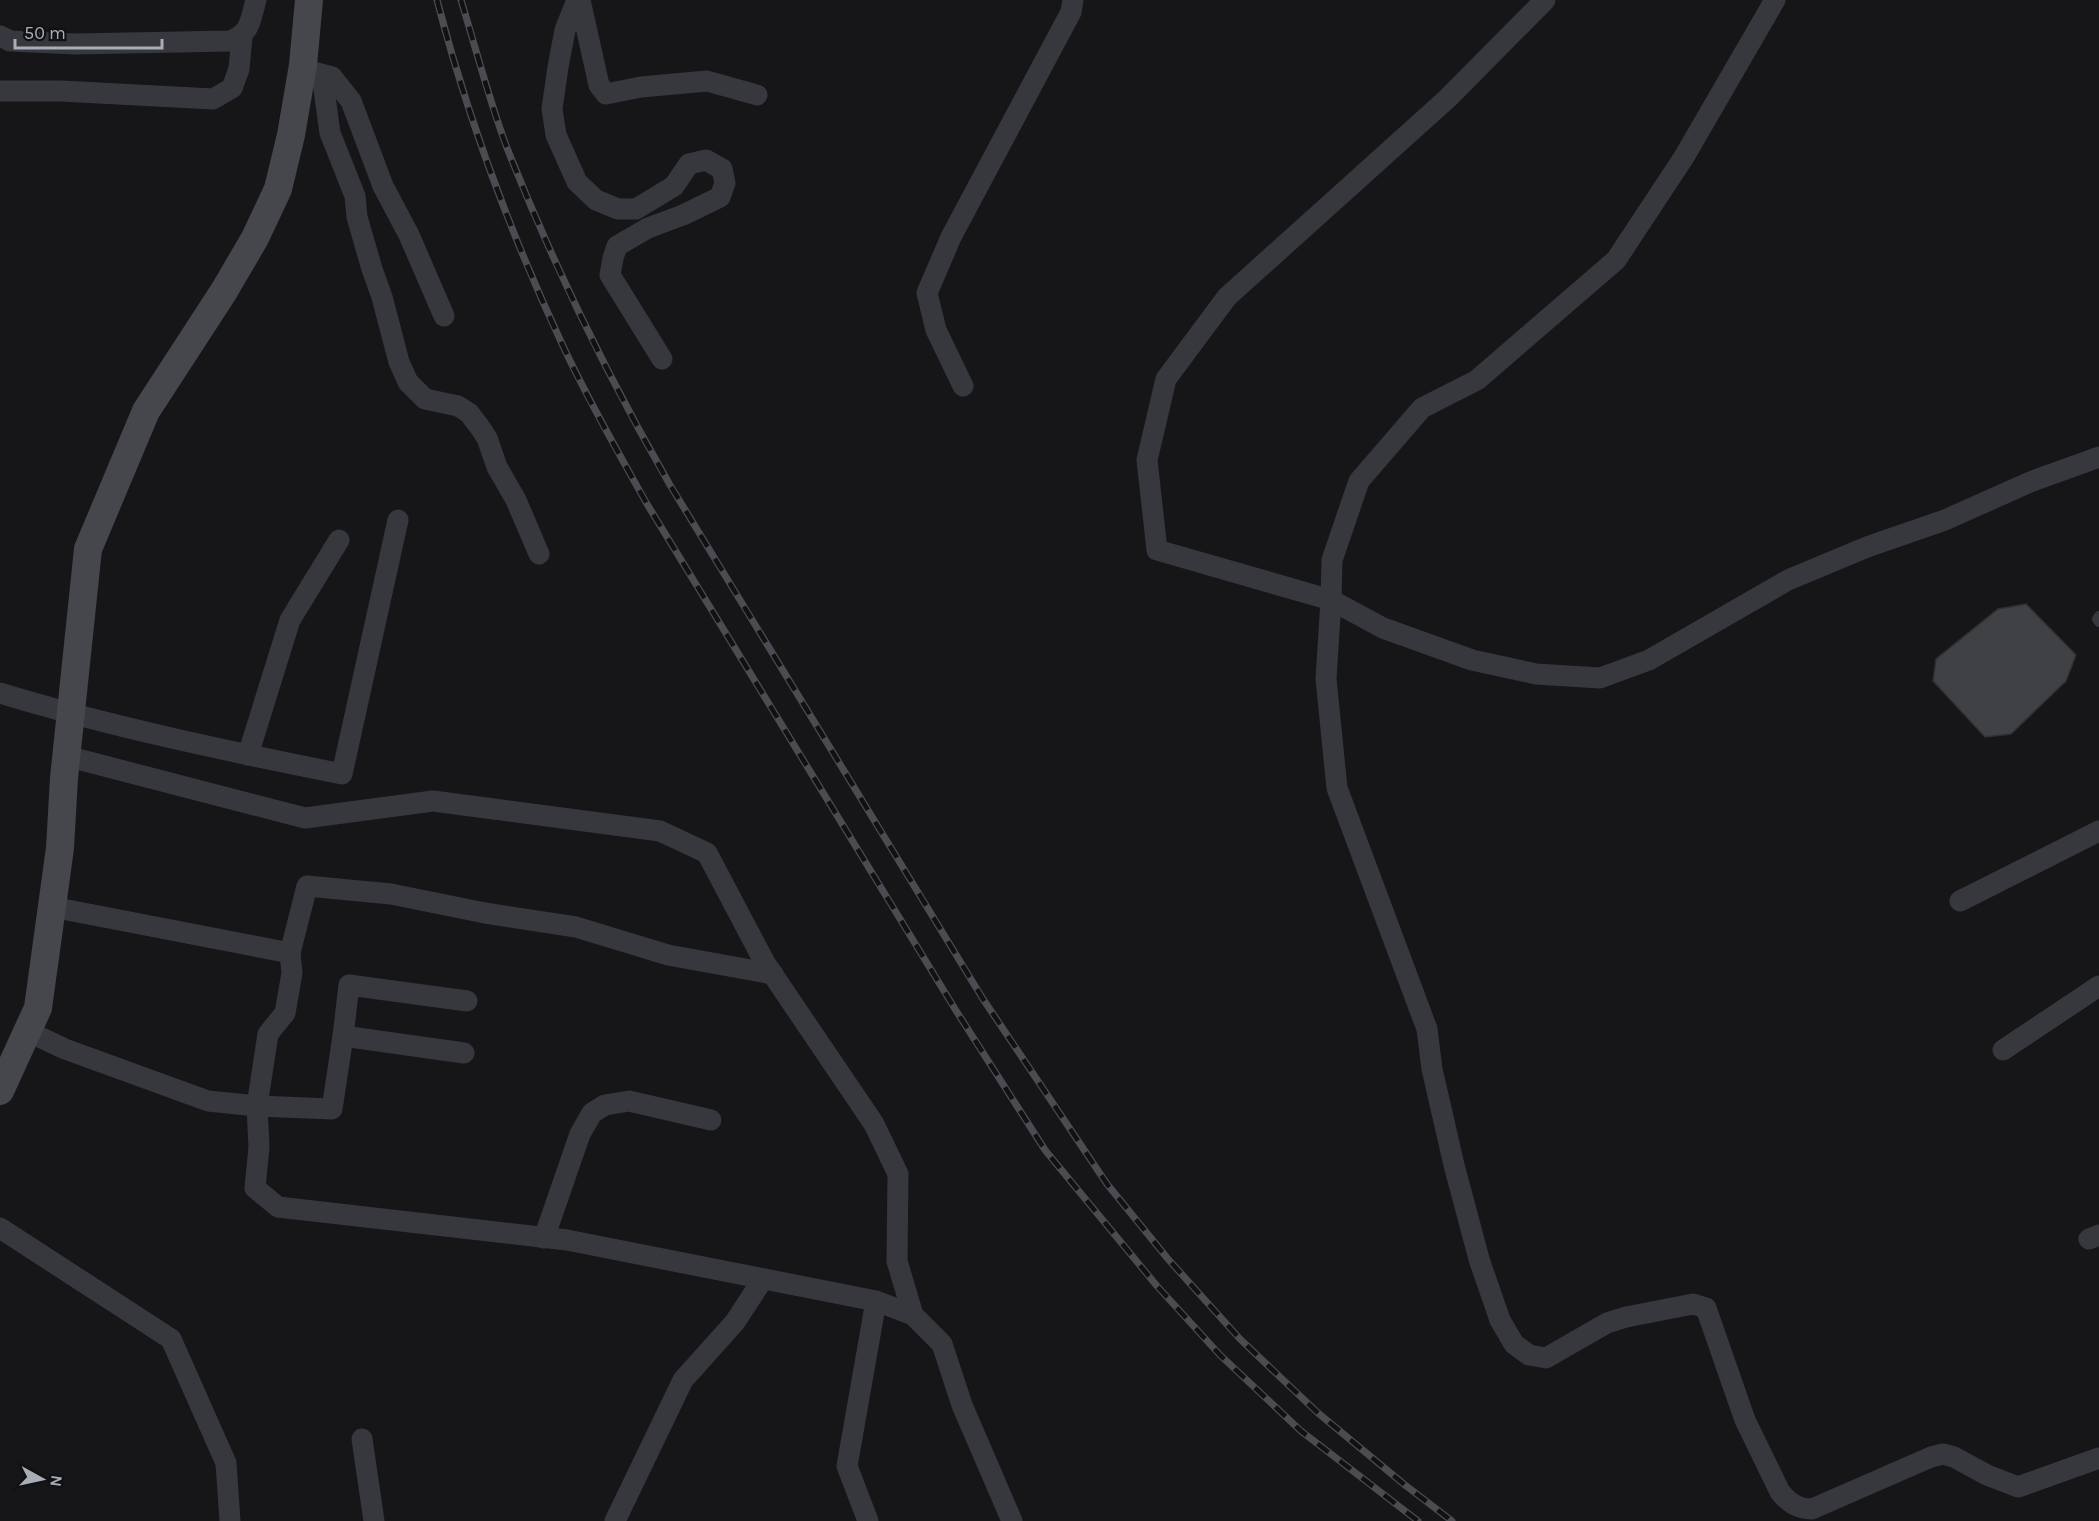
<svg xmlns="http://www.w3.org/2000/svg" width="2099" height="1521" font-family="Karla,sans-serif">
	<rect width="100%" height="100%" fill="#161618"/>
	<polygon fill="#404145" stroke="#303034" stroke-width="1.5" points="2026,604 2076,655 2066,681 2011,734 1985,737 1933,681 1936,659 1998,609"/>
	<g fill="none" stroke-linecap="round" stroke-linejoin="round">
		<polyline stroke="#37383d" stroke-width="10" points="2099,616 2097,619 2099,622"/>
		<g stroke="#37383d" stroke-width="21">
			<polyline points="577,0 565,30 558,67 552,109 556,135 577,182 596,200 618,209 636,209 674,186 689,164 706,160 722,169 725,183 720,197 683,215 648,228 617,246 613,258 610,275 662,359"/>
			<polyline points="580,0 599,85 606,94 641,87 707,81 757,95"/>
			<path d="M1545,0L1448,98L1227,297L1166,379L1147,460L1157,550L1331,600L1326,679L1337,788L1427,1029L1432,1069L1454,1165L1479,1259L1500,1320L1514,1344L1529,1355L1546,1358L1607,1323L1626,1317L1693,1304L1706,1308L1745,1420L1780,1492C1789,1503 1798,1509 1812,1509L1931,1457L1943,1454L1954,1457L1987,1475L2018,1487L2099,1458"/>
			<polyline points="1775,0 1684,157 1616,260 1477,380 1422,408 1359,481 1332,560 1331,600 1383,628 1472,660 1536,674 1600,678 1649,660 1788,580 1867,547 1945,520 2030,482 2099,457"/>
			<path d="M0,36L10,41L76,44L230,41C251,33 250,21 256,0"/>
			<polyline points="313,72 332,77 351,101 383,186 409,235 444,316"/>
			<polyline points="322,75 330,133 355,196 357,217 372,269 382,297 399,362 408,382 425,399 458,406 469,413 479,426 487,438 497,467 516,500 539,554"/>
			<polyline points="0,91 61,91 213,99 232,88 239,69 242,36"/>
			<polyline points="963,386 936,330 927,293 951,237 1071,12 1073,0"/>
			<path d="M0,693C112,727 227,751 342,774L398,520"/>
			<polyline points="248,755 290,620 339,540"/>
			<polyline points="66,756 305,818 433,801 660,831 707,853 765,963 874,1124 898,1174 897,1261 913,1315"/>
			<polyline points="1960,901 2099,831"/>
			<polyline points="52,907 290,953 307,886 391,894 485,913 576,927 668,955 773,974"/>
			<polyline points="290,953 292,973 285,1013 268,1034 257,1106 332,1109 343,1036 464,1053"/>
			<polyline points="27,1031 65,1049 208,1101 257,1106 259,1147 255,1188 278,1207 567,1240 876,1301 913,1315 942,1344 962,1405 1012,1521"/>
			<polyline points="343,1036 349,985 467,1001"/>
			<polyline points="2003,1050 2099,986"/>
			<polyline points="0,1228 171,1339 226,1463 230,1521"/>
			<polyline points="544,1238 580,1134 592,1113 605,1105 629,1101 711,1120"/>
			<polyline points="2089,1239 2099,1235"/>
			<polyline points="362,1439 374,1521"/>
			<polyline points="615,1521 683,1380 735,1322 763,1279"/>
			<polyline points="868,1521 847,1466 876,1301"/>
		</g>
		<polyline stroke="#45474d" stroke-width="28" points="0,1091 38,1008 60,848 64,778 88,549 146,411 224,291 255,238 278,189 291,135 303,65 309,0"/>
		<g stroke="#4a4c52" stroke-width="7">
			<g id="rail">
				<path d="M437,0C468,119 511,235 563,346C588,400 618,452 647,504L955,1009L1045,1150L1157,1286L1220,1355L1301,1431L1418,1521"/>
				<path d="M461,0C476,49 489,100 507,148C553,264 608,377 670,485L983,999L1107,1184L1168,1259L1240,1339L1318,1413L1405,1485L1452,1521"/>
			</g>
		</g>
		<use href="#rail" stroke="#111113" stroke-width="4.5" stroke-dasharray="14" stroke-linecap="butt"/>
	</g>
	<g transform="translate(42 1479) rotate(98)" stroke="#111113" stroke-width="4.5" paint-order="stroke">
	<path d="M0-4.5L10 22L0 15L-10 22Z" fill="#a8adb8"/>
	<text y="-9" font-size="16" font-weight="bold" text-anchor="middle" fill="#a8adb8">N</text>
	</g>
	<path d="M15 39v9h147v-9" fill="none" stroke="#a8adb8" stroke-width="3"/>
	<text x="24" y="39" font-size="18" fill="#a8adb8" stroke="#111113" stroke-width="4.5" paint-order="stroke">50 m</text>
</svg>
